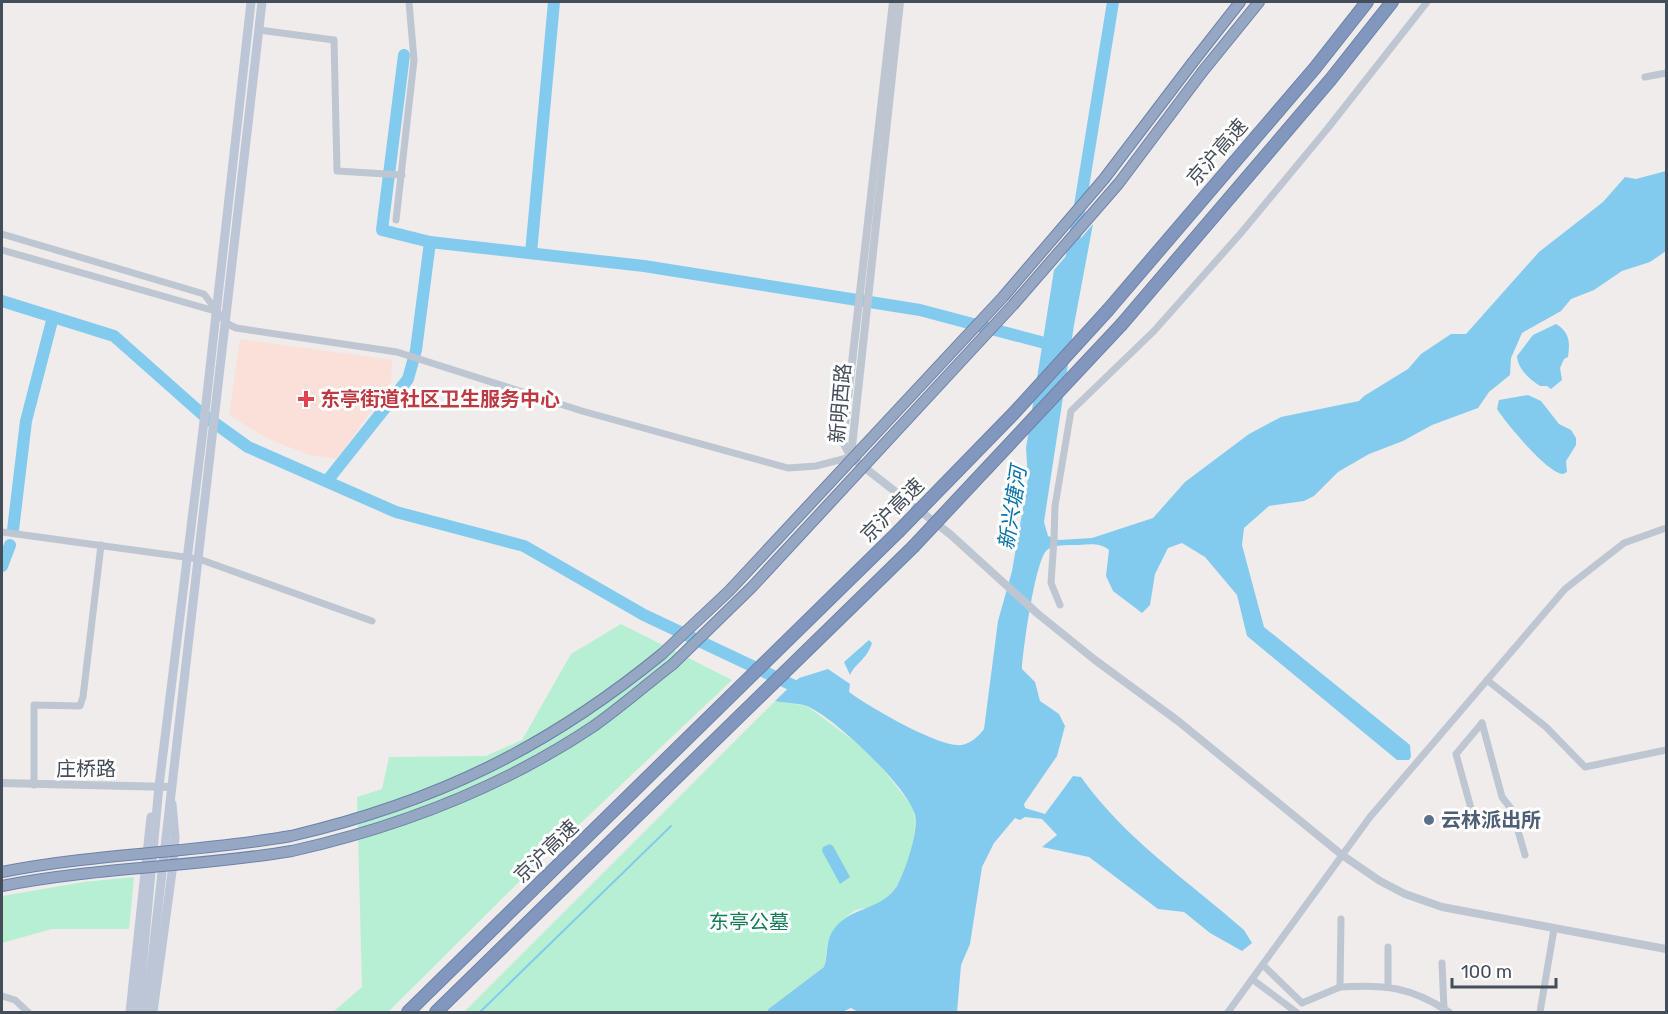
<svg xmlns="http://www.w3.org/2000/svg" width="1668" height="1014" font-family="Rubik,'Noto Sans SC',sans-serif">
	<rect width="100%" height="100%" fill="#efeceb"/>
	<polygon fill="#fbe0d9" points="240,339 392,360 391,383 337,459 310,455 268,439 229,415"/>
	<g fill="#b7efd3">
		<polygon points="621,624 732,680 530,871 388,1012 333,1012 362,987 357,797 382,789 389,757 486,756 522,740 571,654"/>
		<path d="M775,701L807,706L869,752L912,806C922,831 904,889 881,904C873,909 862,907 854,911C847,915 835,928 831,935C826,943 827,957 824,967L764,1012H464Z"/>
		<polygon points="134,877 129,929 52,929 2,943 2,896 84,882"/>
	</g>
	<g fill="#83cbee">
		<path d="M1666,171V251L1650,262L1622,271L1594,290L1571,299L1561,311L1522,333L1511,358L1510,375L1489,392L1478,408L1432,425L1403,441L1369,454L1338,472L1314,496L1304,501L1269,506L1244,528L1242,545L1264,627L1410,745L1411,757L1409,760H1397L1247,636L1237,595L1205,557L1182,543L1168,548L1155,574L1150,605L1142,613L1113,591L1106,576L1109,550C1102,543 1089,544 1079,545C1070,545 1054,544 1047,550C1035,560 1023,650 1022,669L1035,682L1040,701L1059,714L1065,726L1057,756L1024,804L1025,808L1045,814L1073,776L1081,777C1124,838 1188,881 1244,930L1252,943L1242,951L1210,933L1184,912L1158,909L1089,857L1042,847L1057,835L1042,819L1025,817L1020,820L1015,818L994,843L982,867L970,944L961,965L957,1012H858L851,1008L842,1012H769L767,1010L824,967C828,956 826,941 832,932C849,905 881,912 897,886C905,872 919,831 915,815C908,787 835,718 807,706C798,703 785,703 775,701L799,678L828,669L850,684L849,692C868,706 939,748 962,745C971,743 979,736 984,729L998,621L1012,571L1028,479L1026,448L1054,270L1093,224L1074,325L1044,522L1048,536L1059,540L1092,538L1153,518L1185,482L1249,434L1281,417L1359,401L1364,396L1408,369L1421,354L1451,334H1466L1539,252L1603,202L1625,177L1636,179Z"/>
		<path d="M1556,324C1570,332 1570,343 1568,357L1564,359L1560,368L1562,380L1551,389L1547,386H1540C1529,379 1518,369 1517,356L1533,335Z"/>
		<path d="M1528,395L1541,401L1559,424L1571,430L1576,438V445L1566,461L1567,472L1563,474C1547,473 1506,423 1497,409L1499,400Z"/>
		<path d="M869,640L872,643C866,661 856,662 850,675L844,662Z"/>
		<polygon points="830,844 833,846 850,877 840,884 822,851 823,847"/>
	</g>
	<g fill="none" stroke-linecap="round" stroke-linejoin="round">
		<polyline stroke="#83cbee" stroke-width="2" points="480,1012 671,826"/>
		<g stroke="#83cbee" stroke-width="12">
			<polyline points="404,55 382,230 430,242"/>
			<polyline points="531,253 554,2"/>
			<polyline points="1071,261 1113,2"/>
			<polyline points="2,301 114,336 202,414 248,447 396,512 524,546 644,615 807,692"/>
			<polyline points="327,481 408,379 416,350 430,242 644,266 920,310 1056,346"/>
			<polyline points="13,530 26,421 53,317"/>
			<polyline points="2,566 10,545"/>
		</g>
		<g stroke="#6d82a9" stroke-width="12">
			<g id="trunk">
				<polyline points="1193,62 1240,2"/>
				<polyline points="1203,71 1259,2"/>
				<path d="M291,836C436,802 547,748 662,654"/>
				<path d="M292,851C399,827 503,787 594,726C621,707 647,684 673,664"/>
			</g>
		</g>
		<g stroke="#6d82a9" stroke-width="14">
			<g id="motorway">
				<polyline points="1108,310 1315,68 1367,2"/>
				<polyline points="1122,324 1331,79 1392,2"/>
				<polyline points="408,1012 898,532"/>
				<polyline points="436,1012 913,547"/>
			</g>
		</g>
		<g stroke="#bec6d2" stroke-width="7">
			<polyline points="259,30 334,40 337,171 402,175"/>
			<polyline points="1645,77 1666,73"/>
			<polyline points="396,220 414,60 409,2"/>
			<polyline points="2,234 204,294 226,323 236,328 397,352 582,411 788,468 816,466 851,457"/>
			<polyline points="2,250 215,311"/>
			<polyline points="2,532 199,559 372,621"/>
			<polyline points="1060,605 1051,583 1054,539 1055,506 1071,411 1154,331 1241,233 1328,128 1427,2"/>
			<polyline points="1487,680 1546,727 1585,767 1666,750"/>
			<polyline points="1482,723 1502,797 1512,810 1525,855"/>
			<polyline points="34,785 34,705 80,706 83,697 101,545"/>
			<polyline points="1472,812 1456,754 1482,723"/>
			<path d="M1341,919L1340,987C1385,984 1411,987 1449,1012"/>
			<polyline points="1388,947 1388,986"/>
			<polyline points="1442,963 1444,1009"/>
			<polyline points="1263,965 1302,1003 1340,987"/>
			<polyline points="1252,979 1296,1012"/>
			<polyline points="2,996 15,1000 28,1012"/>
			<polyline points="1228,1012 1370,817 1565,589 1624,543 1666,528"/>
			<polyline points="1540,1012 1554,929"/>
		</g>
		<g stroke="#bec6d2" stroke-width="8">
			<polyline points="893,2 843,442 851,457 951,535 1038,614 1095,660 1178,721 1342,855 1380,881 1405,894 1442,907 1666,949"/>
			<polyline points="851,456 900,2"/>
			<polyline points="2,783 170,787"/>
		</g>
		<g stroke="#bdc6d6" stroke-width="9">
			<polyline points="130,1012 151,817"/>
			<polyline points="138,1012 159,786 203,430 251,2"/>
			<polyline points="146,1012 262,2"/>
			<polyline points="153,1012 172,872 175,837 172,804"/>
		</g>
		<use href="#trunk" stroke="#96a7c4" stroke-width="10"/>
		<use href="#motorway" stroke="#8197bd" stroke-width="12"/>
		<g stroke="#6d82a9" stroke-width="12" stroke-linecap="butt">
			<g id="trunk-bridge">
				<polyline points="662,654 729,591 1003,297 1104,179 1193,62"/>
				<polyline points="673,664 752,587 1013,305 1119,183 1203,71"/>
				<path d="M2,872C98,853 195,853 291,836"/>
				<path d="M2,886C98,867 196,867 292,851"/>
			</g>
		</g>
		<g stroke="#6d82a9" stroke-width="14" stroke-linecap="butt">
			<g id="motorway-bridge">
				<polyline points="898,532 1014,413 1108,310"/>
				<polyline points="913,547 1122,324"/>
			</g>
		</g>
		<use href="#trunk-bridge" stroke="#96a7c4" stroke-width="10"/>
		<use href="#motorway-bridge" stroke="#8197bd" stroke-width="12"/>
	</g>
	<path fill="#e0444e" stroke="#fff" stroke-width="2" d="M303 390h6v6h6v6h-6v6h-6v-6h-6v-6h6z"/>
	<circle fill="#5c6f8a" stroke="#fff" stroke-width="2" cx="1429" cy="820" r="6"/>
	<g text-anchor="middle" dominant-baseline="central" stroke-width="6" stroke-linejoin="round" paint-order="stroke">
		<g font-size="20" fill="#444d5a" stroke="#fff">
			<text transform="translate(1217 152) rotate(-49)">京沪高速</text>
			<text transform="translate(840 403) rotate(-85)">新明西路</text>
			<text transform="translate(892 510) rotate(-45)">京沪高速</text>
			<text x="86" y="769">庄桥路</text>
			<text transform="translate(546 851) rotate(-44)">京沪高速</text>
		</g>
		<g font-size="20" font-weight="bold" fill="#be3a42" stroke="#fff" text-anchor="start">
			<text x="320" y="399">东亭街道社区卫生服务中心</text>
		</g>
		<g font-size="20" font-weight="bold" fill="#4e5e75" stroke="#fff" text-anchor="start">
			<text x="1441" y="820">云林派出所</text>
		</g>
		<g font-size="20" fill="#147c54" stroke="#fff">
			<text x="749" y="922">东亭公墓</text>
		</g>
		<g font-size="21" font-style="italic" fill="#0874a8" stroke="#fff">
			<text transform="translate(1012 508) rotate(-81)">新兴塘河</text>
		</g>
	</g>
	<rect width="1668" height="1014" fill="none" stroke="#444d5a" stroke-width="6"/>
	<path d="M1452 978v9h104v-9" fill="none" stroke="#444d5a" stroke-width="3"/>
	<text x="1461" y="978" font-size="18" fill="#444d5a" stroke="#ffffff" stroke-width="4.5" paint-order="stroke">100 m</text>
</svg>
